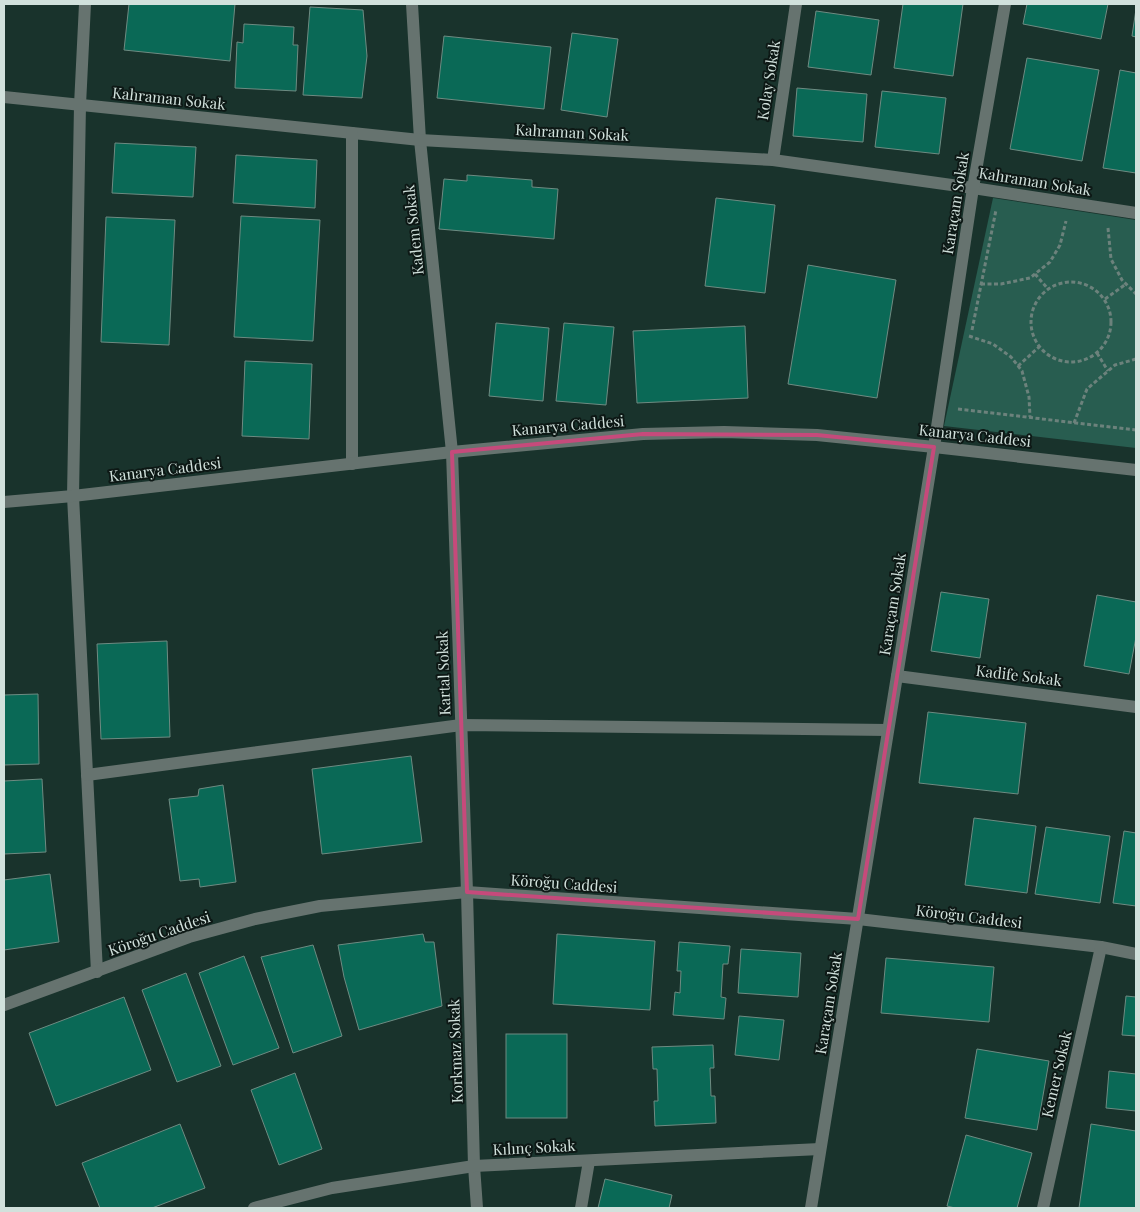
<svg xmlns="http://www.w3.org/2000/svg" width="1140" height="1212" font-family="'Playfair Display',serif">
	<rect width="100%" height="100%" fill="#19332c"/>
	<polygon fill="#285d50" points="993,198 1136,220 1136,448 944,426"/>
	<g fill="#0a6956" stroke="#6e8b82">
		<polygon points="129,4 235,4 230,61 124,50"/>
		<polygon points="903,4 963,4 953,76 894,68"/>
		<polygon points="1027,4 1108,4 1101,39 1023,24"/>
		<polygon points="310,7 363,10 367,56 362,98 303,95"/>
		<polygon points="1136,9 1136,37 1132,36"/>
		<polygon points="816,11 879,20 871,75 808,67"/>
		<polygon points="244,24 294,27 293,45 298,45 296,91 235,88 237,42 243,43"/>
		<polygon points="572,33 618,39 607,117 561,110"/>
		<polygon points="444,36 551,47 544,109 437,98"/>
		<polygon points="1027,58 1099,70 1082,161 1010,149"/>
		<polygon points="1120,70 1136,73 1136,173 1103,168"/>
		<polygon points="797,88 867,94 863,142 793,136"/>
		<polygon points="882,91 946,98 939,154 875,147"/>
		<polygon points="115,143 196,147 193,197 112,193"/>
		<polygon points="236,155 317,160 315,208 233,203"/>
		<polygon points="467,175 532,180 532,187 558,189 554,239 439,229 444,179 467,181"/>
		<polygon points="716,198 775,205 765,293 705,286"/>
		<polygon points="241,216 320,220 313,341 234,337"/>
		<polygon points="106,217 175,220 169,345 101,342"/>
		<polygon points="808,265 896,280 877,398 788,384"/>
		<polygon points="496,323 549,328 543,401 489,396"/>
		<polygon points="564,323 614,327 606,405 556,401"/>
		<polygon points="745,326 748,398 637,403 633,331"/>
		<polygon points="245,361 312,364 309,439 242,436"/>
		<polygon points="941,592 989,599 980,658 931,651"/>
		<polygon points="1097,595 1136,602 1136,637 1129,674 1084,666"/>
		<polygon points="167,641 170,737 101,739 97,644"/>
		<polygon points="38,694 39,764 4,765 4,695"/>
		<polygon points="928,712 1026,723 1018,794 919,783"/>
		<polygon points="411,756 422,842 322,854 312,769"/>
		<polygon points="42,779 46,852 4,854 4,781"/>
		<polygon points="223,785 236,882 200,887 199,879 180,881 169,799 198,796 199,789"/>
		<polygon points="974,818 1036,826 1027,893 965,885"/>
		<polygon points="1046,827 1110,836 1100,903 1035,894"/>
		<polygon points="1124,831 1136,833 1136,906 1113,903"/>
		<polygon points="50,874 59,942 4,950 4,880"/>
		<polygon points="423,934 425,942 434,942 442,1006 359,1030 344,977 338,945"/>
		<polygon points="557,934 655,941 650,1010 553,1004"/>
		<polygon points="679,942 730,946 728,964 723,964 721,997 726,998 724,1019 673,1015 675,992 680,993 681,971 677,971"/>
		<polygon points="313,945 342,1036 293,1053 261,957"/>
		<polygon points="741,949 801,953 798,997 738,993"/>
		<polygon points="244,956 279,1048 233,1065 199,973"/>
		<polygon points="886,958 994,967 989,1022 881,1013"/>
		<polygon points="186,973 221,1066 177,1082 142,990"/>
		<polygon points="1126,996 1136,997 1136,1036 1122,1035"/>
		<polygon points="124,997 151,1070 56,1106 29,1033"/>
		<polygon points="739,1016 784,1020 779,1060 735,1055"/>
		<rect x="506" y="1034" width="61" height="84"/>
		<polygon points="713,1045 714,1068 710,1068 711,1096 715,1096 716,1123 655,1126 654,1101 658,1101 657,1069 653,1069 652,1047"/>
		<polygon points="977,1049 1049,1061 1037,1130 965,1118"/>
		<polygon points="1109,1071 1136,1074 1136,1111 1106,1108"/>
		<polygon points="295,1073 322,1149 279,1165 251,1090"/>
		<polygon points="180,1124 205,1188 152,1208 100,1208 82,1163"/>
		<polygon points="1091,1124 1136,1131 1136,1208 1079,1208"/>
		<polygon points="966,1135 1032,1153 1017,1208 955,1208 947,1206"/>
		<polygon points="605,1179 672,1195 669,1208 598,1208"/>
	</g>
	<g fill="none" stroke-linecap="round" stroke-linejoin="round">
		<g stroke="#6c827c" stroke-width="3" stroke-dasharray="4 2.5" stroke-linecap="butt">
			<polyline points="1108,228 1111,259 1122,280 1136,294"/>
			<polyline points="1035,274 1048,289"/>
			<circle cx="1071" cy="322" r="40"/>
			<polyline points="981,284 1001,284 1030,278 1050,262 1060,245 1066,221"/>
			<polyline points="1105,299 1126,284"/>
			<polyline points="972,330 996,210"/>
			<polyline points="969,336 993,344 1011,357 1022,371 1029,397 1030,417"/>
			<polyline points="1097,353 1108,371"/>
			<polyline points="1018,366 1039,347"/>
			<polyline points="958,409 1136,430"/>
			<polyline points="1074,423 1087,389 1115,365 1136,359"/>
		</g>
		<g stroke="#66736f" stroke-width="12">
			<polyline points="85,4 80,105 73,496 97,972"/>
			<polyline points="412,4 420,140 452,452 467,892 474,1166 477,1208"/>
			<polyline points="4,97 420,140 773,160 973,188 1136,213"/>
			<polyline points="352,133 352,464"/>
			<polyline points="773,160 796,4"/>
			<polyline points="4,502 73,496 452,452 643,434 724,432 817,435 934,447 1136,470"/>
			<polyline points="897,676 1136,707"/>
			<polyline points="87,775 461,725 888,730"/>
			<polyline points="4,1005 189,937 255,919 320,906 467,892 858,919 1101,947 1136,954"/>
			<polyline points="254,1208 332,1188 474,1166 820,1149"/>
			<polyline points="581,1208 589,1161"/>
			<polyline points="811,1208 934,447 973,188 1005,4"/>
			<polyline points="1043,1208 1101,947"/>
		</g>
	</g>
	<path fill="none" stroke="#c64a7b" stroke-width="4" stroke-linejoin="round" d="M643,434L817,435L934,447L858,919L467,892L452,452Z"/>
	<g text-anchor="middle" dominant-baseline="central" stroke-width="4" stroke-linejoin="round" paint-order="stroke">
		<g font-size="15" fill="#d1e1dc" stroke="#0d1815">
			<text transform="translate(768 80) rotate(-81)">Kolay Sokak</text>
			<text transform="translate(169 98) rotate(6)">Kahraman Sokak</text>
			<text transform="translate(572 132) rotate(3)">Kahraman Sokak</text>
			<text transform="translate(1035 181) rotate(9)">Kahraman Sokak</text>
			<text transform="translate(955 203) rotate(-81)">Karaçam Sokak</text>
			<text transform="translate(413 230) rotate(-96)">Kadem Sokak</text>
			<text transform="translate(568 425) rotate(-5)">Kanarya Caddesi</text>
			<text transform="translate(975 435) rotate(6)">Kanarya Caddesi</text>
			<text transform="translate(165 469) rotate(-7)">Kanarya Caddesi</text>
			<text transform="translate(892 604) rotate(-81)">Karaçam Sokak</text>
			<text transform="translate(443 673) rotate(-92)">Kartal Sokak</text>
			<text transform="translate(1019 675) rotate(7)">Kadife Sokak</text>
			<text transform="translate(564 883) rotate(4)">Köroğu Caddesi</text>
			<text transform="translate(969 916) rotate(7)">Köroğu Caddesi</text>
			<text transform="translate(159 933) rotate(-19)">Köroğu Caddesi</text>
			<text transform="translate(828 1003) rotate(-81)">Karaçam Sokak</text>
			<text transform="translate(455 1051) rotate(-92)">Korkmaz Sokak</text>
			<text transform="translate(1056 1074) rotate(-77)">Kemer Sokak</text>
			<text transform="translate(534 1147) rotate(-3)">Kılınç Sokak</text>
		</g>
	</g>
	<rect width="1140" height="1212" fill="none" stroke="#d1e1dc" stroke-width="10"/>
</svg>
